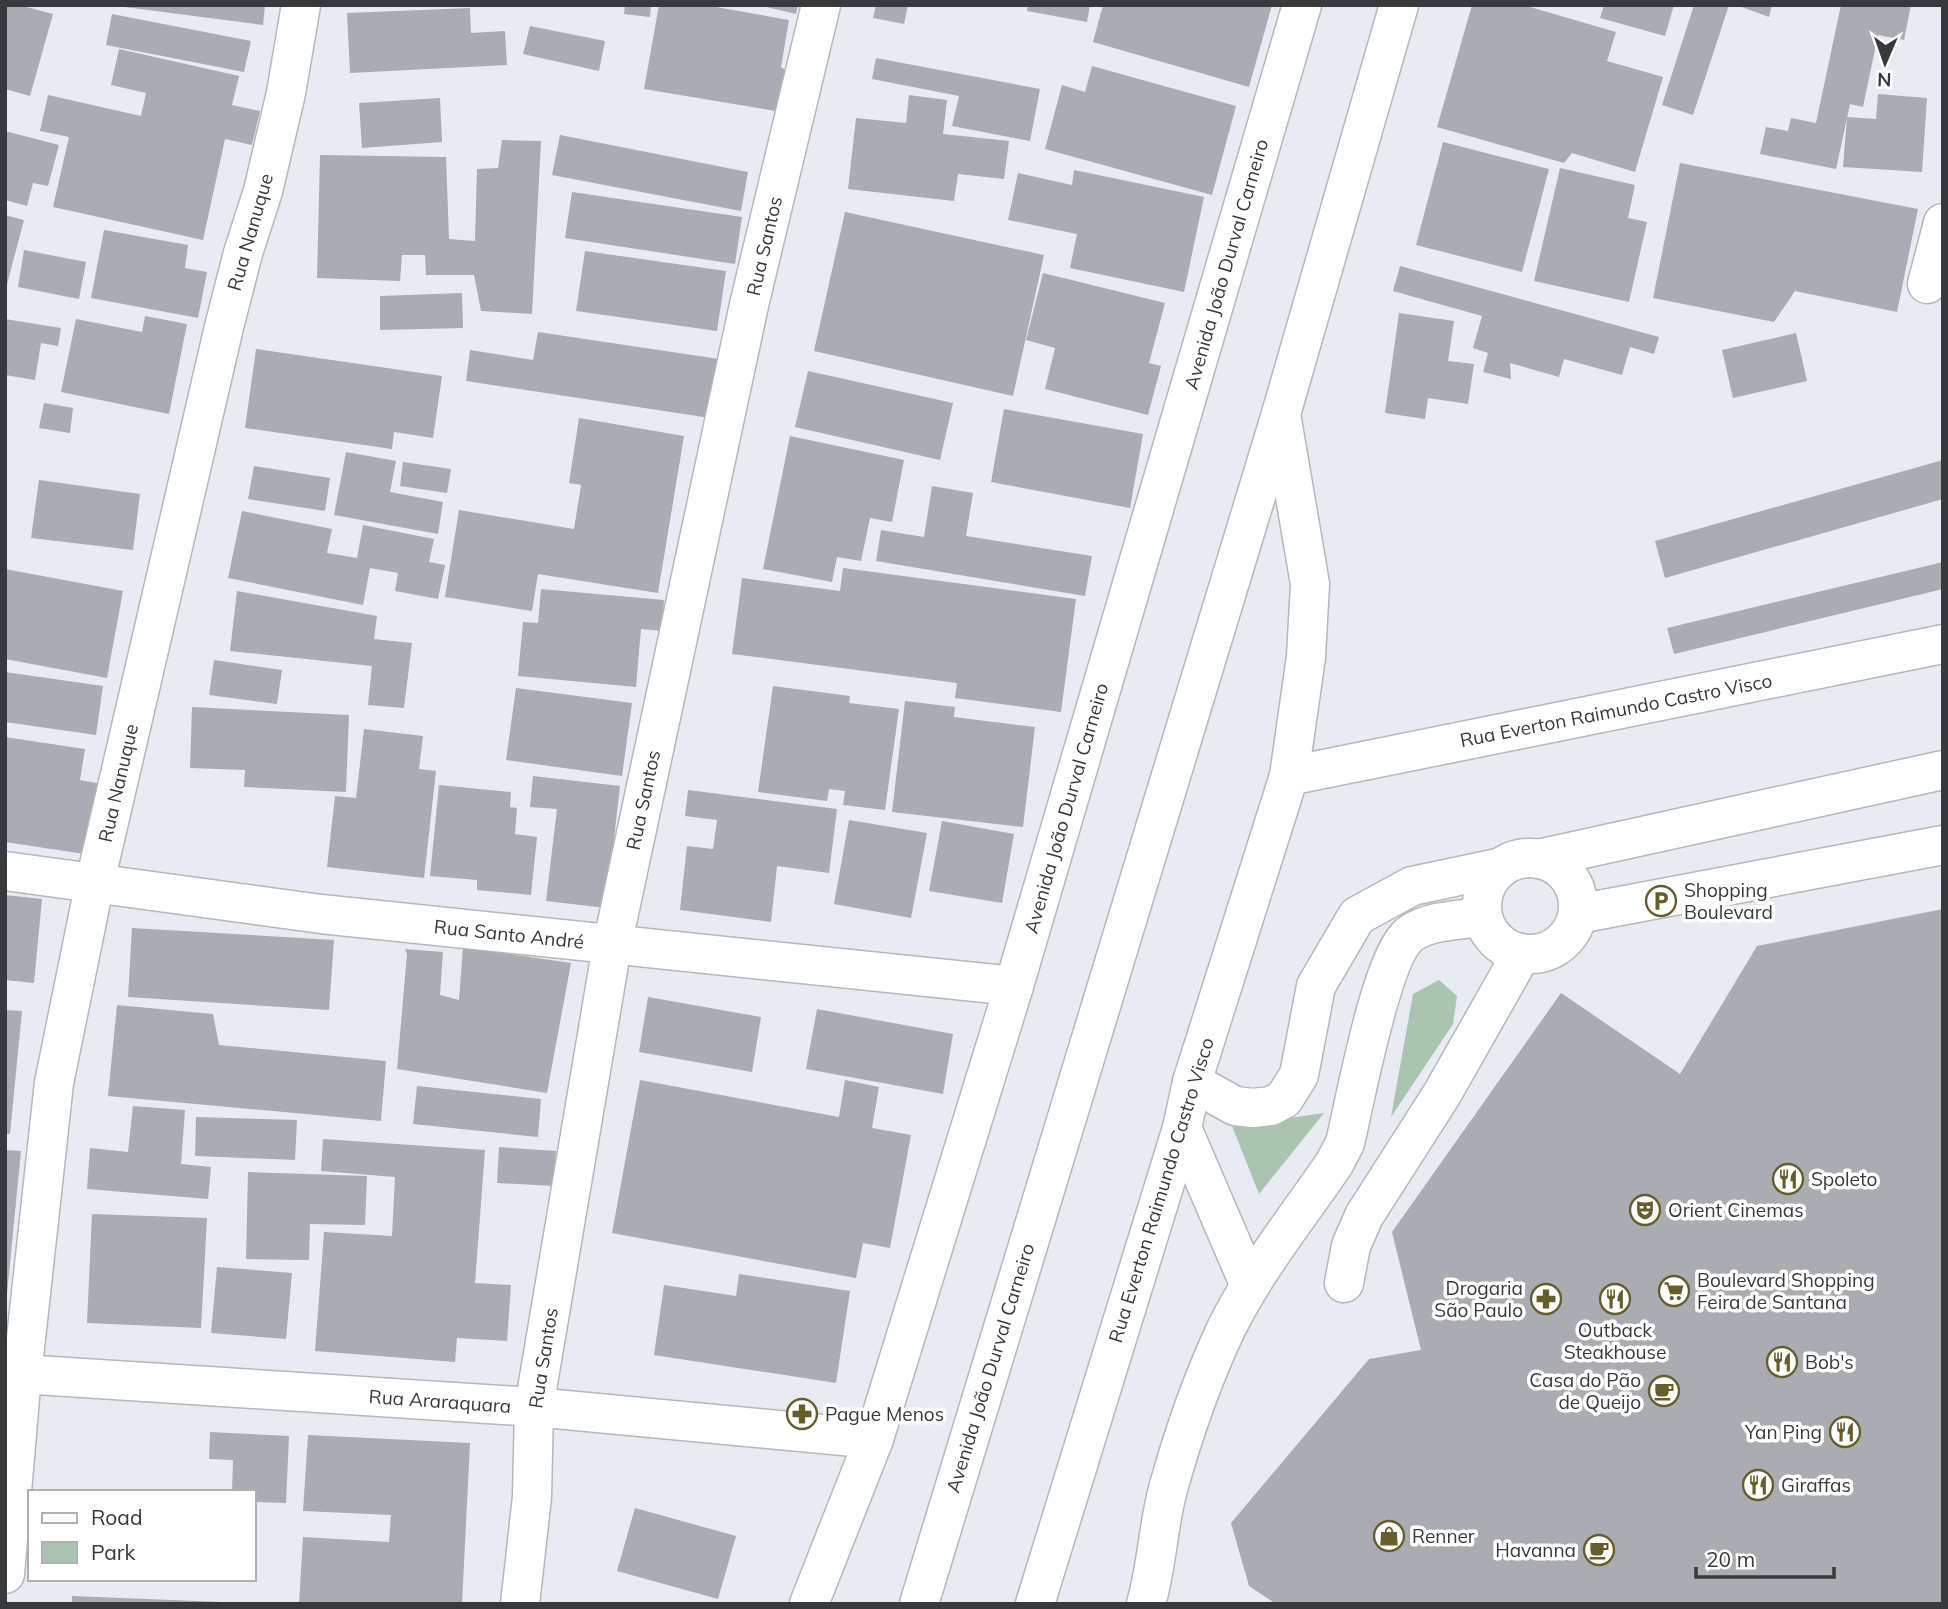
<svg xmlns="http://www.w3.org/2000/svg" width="1948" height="1609" font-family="Mulish,sans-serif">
	<rect width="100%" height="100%" fill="#e8ebf1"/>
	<g fill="#a9c4b0">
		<polygon points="1439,980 1457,996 1453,1024 1391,1117 1413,994"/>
		<polygon points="1324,1113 1259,1194 1232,1126"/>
	</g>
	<g fill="#aaacb2">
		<polygon points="5,5 19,5 53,14 30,96 5,89"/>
		<polygon points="109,5 265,5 263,25"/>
		<polygon points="625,5 651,5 650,17 624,14"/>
		<polygon points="659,5 705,5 789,20 781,67 788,72 782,112 644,89"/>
		<polygon points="758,5 798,5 796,14"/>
		<polygon points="876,5 908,5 904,24 873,18"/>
		<polygon points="1028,5 1090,5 1087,22 1027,11"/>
		<polygon points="1103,5 1272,5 1249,87 1093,42"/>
		<polygon points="1472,5 1523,5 1616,32 1607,61 1663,77 1635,172 1572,153 1564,163 1437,127"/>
		<polygon points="1604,5 1674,5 1665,36 1600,18"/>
		<polygon points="1694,5 1729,5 1693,115 1662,105"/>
		<polygon points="1736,5 1772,5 1769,17"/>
		<polygon points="1841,5 1911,5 1904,40 1878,35 1863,107 1850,104 1836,169 1760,154 1766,127 1788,131 1791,118 1816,123"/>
		<polygon points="470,8 471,33 505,31 507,65 350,73 347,13"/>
		<polygon points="112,14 251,41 244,72 106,45"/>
		<polygon points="530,26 605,41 599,71 523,54"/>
		<polygon points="119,49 239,76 232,105 260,111 252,145 225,139 203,240 53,207 69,137 40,131 48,95 141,116 146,93 111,85"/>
		<polygon points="876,58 1040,89 1030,141 952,126 959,96 872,79"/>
		<polygon points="1092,66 1236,106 1212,195 1045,149 1062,85 1085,92"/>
		<polygon points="1878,94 1927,98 1922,172 1843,167 1847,117 1876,119"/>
		<polygon points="909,95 947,100 943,134 1009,141 1004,179 958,174 954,201 848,189 856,118 906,123"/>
		<polygon points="440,98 442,142 362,148 359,103"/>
		<polygon points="5,131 59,145 48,186 33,183 27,206 5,200"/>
		<polygon points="560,135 748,172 741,211 552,175"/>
		<polygon points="502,140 541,141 532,314 481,311 474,275 426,275 425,255 402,255 400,281 317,278 320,155 446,157 449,239 475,241 477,169 498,168"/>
		<polygon points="1443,142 1549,169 1522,272 1416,245"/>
		<polygon points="1680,163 1918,209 1897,312 1795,291 1774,322 1653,298"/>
		<polygon points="1560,168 1635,185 1628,218 1647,222 1629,302 1534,281"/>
		<polygon points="1074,170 1204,197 1184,292 1070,268 1077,234 1008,220 1018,173 1072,185"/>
		<polygon points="572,192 742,217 735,264 565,238"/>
		<polygon points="845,212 1044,255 1013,396 814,351"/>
		<polygon points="5,215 24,220 6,288 5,288"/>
		<polygon points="104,230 188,245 185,268 207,272 198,318 91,298"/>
		<polygon points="24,250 86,262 79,299 18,287"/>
		<polygon points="585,251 726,271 717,331 576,311"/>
		<polygon points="1400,266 1659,337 1654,354 1630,347 1622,375 1564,359 1559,377 1510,363 1511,379 1483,372 1488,353 1473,348 1482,316 1393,291"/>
		<polygon points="1043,273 1165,303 1149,363 1161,366 1148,415 1045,389 1055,348 1026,340"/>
		<polygon points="462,293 463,328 380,330 380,296"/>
		<polygon points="1399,313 1454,321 1448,361 1474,364 1468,404 1428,398 1425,419 1385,413"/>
		<polygon points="145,316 187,324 169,414 61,392 76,319 142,332"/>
		<polygon points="5,319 61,328 58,346 41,343 35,380 5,375"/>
		<polygon points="538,332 719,359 710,418 466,381 470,350 533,360"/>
		<polygon points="1796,333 1807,381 1733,398 1722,350"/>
		<polygon points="256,349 442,376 433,438 394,432 392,449 245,428"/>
		<polygon points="808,371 953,403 940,460 795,427"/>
		<polygon points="44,403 73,408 70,433 39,428"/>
		<polygon points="1004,409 1143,434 1130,508 991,482"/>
		<polygon points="579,418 684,436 658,593 538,574 532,611 445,597 459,510 574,529 581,485 569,483"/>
		<polygon points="790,436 904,460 892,522 870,518 861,561 837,557 832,582 763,569"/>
		<polygon points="346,452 396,461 390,492 443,502 438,534 334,515"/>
		<polygon points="1943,460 1943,499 1665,578 1655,541"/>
		<polygon points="403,462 451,469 447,493 400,486"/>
		<polygon points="254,466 330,478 325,511 248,499"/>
		<polygon points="39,480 140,494 133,550 31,538"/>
		<polygon points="932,486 973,493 966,536 1092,556 1085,596 876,561 881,530 924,537"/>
		<polygon points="242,511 332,529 327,553 357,558 363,525 434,539 429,562 445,565 438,599 395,591 398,573 370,568 363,605 228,578"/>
		<polygon points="1943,562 1943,589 1674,654 1667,628"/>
		<polygon points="843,568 1076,599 1061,712 955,698 957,683 732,654 742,578 840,591"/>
		<polygon points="5,569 123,591 107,678 5,659"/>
		<polygon points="541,589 664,600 662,631 641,629 636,687 518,676 523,622 538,623"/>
		<polygon points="237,591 377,616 374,639 412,643 404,708 368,705 372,666 230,651"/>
		<polygon points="214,660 282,670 277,704 209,695"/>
		<polygon points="5,672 103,686 96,735 5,722"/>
		<polygon points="773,686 850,696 849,703 899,709 885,810 843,805 845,791 829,789 827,801 758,792"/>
		<polygon points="516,688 632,703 622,776 506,760"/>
		<polygon points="905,701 955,707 954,717 1035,727 1023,827 892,812"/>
		<polygon points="192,707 349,715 346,792 244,787 245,770 190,768"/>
		<polygon points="364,729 423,736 419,769 436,771 424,878 327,867 335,796 356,798"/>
		<polygon points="5,737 85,749 80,780 102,784 91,855 5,842"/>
		<polygon points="533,776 620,786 606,908 546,901 557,809 530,807"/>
		<polygon points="439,785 511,792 510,807 517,808 515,834 537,837 531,895 477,890 477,880 430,876"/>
		<polygon points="688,790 837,809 829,873 777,866 771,922 680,910 687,846 713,849 717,820 685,816"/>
		<polygon points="849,820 927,833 911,918 834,904"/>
		<polygon points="942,821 1014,834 1002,903 929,891"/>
		<polygon points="5,895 42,899 34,983 5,980"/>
		<polygon points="1943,909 1943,1604 1276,1604 1249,1586 1231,1523 1369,1359 1421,1350 1392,1232 1561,993 1680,1074 1757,946"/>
		<polygon points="132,928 334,940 329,1010 128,997"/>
		<polygon points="463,947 571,963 547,1093 397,1069 407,954 405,949 443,952 440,995 459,1000"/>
		<polygon points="648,997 761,1017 752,1072 639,1052"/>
		<polygon points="117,1005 213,1014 219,1045 386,1061 381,1121 108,1096"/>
		<polygon points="817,1009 953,1034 943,1094 806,1069"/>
		<polygon points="5,1010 22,1011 10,1134 5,1134"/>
		<polygon points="640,1080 839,1117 845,1080 879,1087 872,1128 911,1135 890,1248 863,1243 856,1278 612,1233"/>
		<polygon points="417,1086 541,1099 538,1137 413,1124"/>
		<polygon points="133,1106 185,1110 181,1164 211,1167 208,1199 87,1189 90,1148 128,1152"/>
		<polygon points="196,1117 297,1120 295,1160 195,1156"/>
		<polygon points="323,1139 485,1150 475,1283 511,1285 507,1341 457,1338 455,1362 315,1351 324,1232 392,1236 395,1177 321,1171"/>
		<polygon points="499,1147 556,1151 554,1186 497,1183"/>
		<polygon points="5,1150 21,1151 7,1294 5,1294"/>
		<polygon points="248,1172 367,1176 365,1225 310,1224 309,1260 246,1259"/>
		<polygon points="92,1214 207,1218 201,1328 87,1323"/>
		<polygon points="217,1267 292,1273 286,1339 211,1333"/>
		<polygon points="739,1274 850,1291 836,1383 654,1355 664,1285 736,1296"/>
		<polygon points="210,1432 289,1436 286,1503 254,1502 254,1492 232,1492 233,1460 209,1459"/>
		<polygon points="308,1435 470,1443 462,1604 299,1604 303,1537 389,1542 391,1515 303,1511"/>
		<polygon points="635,1508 736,1536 718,1599 617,1571"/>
		<polygon points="72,1596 222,1602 222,1604 72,1604"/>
	</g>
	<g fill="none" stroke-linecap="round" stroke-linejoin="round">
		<g stroke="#b5b7bd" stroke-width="41">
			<g id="minor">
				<polyline points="1927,284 1943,223"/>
				<polyline points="1289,776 1943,644"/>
				<circle cx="1530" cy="906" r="48"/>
				<polyline points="1538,859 1943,770"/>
				<polyline points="5,871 321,914 1014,986"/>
				<polyline points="1578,914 1943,845"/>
				<polyline points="1192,1082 1235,1106 1253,1108 1271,1106 1284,1099 1299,1075 1316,986 1357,916 1412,886 1502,867"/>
				<polyline points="1182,1128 1250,1286"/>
				<polyline points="1344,1283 1351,1246 1364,1216 1442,1094 1522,953"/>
				<polyline points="5,1373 534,1407 874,1439"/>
				<polyline points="5,1574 22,1375 54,1083 95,882 224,327 243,253 263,191 286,93 301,5"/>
				<polyline points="520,1604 532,1497 534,1407 612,946 749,305 821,5"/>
				<polyline points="1035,1604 1182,1128 1192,1082 1289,776 1306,657 1310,584 1281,414"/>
				<path d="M1146,1604C1157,1566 1158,1526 1168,1489C1183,1435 1202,1380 1226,1329C1255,1270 1297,1218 1334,1164L1345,1143C1355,1102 1381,956 1410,934C1429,920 1460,920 1483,917"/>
			</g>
		</g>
		<g stroke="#b5b7bd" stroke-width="41">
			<g id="major">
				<polyline points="809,1604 874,1439 1014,986 1302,5"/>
				<polyline points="919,1604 1281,414 1399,5"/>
			</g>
		</g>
		<use href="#minor" stroke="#fff" stroke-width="38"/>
		<use href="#major" stroke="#fff" stroke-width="38"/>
	</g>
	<defs>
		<g id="parking-ring" transform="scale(1.575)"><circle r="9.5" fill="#fff" stroke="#675d2a" stroke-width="1.5"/><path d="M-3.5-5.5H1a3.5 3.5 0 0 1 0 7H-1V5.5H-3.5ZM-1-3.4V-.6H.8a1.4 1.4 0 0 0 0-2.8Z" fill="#675d2a"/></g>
		<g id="restaurant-ring" transform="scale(1.575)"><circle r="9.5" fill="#fff" stroke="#675d2a" stroke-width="1.5"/><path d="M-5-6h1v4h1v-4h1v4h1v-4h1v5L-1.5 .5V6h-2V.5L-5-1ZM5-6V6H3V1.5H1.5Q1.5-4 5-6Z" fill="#675d2a"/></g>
		<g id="theatre-ring" transform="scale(1.575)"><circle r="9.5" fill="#fff" stroke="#675d2a" stroke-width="1.5"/><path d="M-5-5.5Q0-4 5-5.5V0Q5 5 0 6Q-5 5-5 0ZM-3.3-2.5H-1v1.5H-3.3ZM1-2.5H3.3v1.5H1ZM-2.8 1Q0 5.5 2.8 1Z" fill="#675d2a"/></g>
		<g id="supermarket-ring" transform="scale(1.575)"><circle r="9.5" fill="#fff" stroke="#675d2a" stroke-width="1.5"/><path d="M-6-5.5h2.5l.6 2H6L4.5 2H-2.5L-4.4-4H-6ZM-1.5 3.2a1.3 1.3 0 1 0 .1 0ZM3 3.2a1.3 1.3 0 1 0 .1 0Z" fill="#675d2a"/></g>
		<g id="pharmacy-ring" transform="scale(1.575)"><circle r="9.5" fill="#fff" stroke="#675d2a" stroke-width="1.5"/><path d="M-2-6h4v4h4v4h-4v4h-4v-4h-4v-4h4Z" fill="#675d2a"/></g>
		<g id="cafe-ring" transform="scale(1.575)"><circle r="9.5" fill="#fff" stroke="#675d2a" stroke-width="1.5"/><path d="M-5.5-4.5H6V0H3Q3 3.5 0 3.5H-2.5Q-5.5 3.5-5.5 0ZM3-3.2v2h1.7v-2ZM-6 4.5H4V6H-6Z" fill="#675d2a"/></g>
		<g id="shop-ring" transform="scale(1.575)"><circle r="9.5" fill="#fff" stroke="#675d2a" stroke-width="1.5"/><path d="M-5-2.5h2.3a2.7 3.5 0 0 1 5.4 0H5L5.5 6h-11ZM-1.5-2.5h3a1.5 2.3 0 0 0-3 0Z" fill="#675d2a"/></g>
	</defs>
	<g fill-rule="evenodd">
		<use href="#parking-ring" x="1661" y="901"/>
		<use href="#restaurant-ring" x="1788" y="1179"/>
		<use href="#theatre-ring" x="1645" y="1210"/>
		<use href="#supermarket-ring" x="1674" y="1291"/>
		<use href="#pharmacy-ring" x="1546" y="1299"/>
		<use href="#restaurant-ring" x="1615" y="1299"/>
		<use href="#restaurant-ring" x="1782" y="1362"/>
		<use href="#cafe-ring" x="1664" y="1391"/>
		<use href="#pharmacy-ring" x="802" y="1414"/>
		<use href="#restaurant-ring" x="1845" y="1432"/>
		<use href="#restaurant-ring" x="1758" y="1485"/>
		<use href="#shop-ring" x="1389" y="1536"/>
		<use href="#cafe-ring" x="1599" y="1550"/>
	</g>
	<g text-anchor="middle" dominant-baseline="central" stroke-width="7" stroke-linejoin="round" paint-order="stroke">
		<g font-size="19" fill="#38393b" stroke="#fff">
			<text transform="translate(250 232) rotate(-74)">Rua Nanuque</text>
			<text transform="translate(764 246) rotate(-77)">Rua Santos</text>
			<text transform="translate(1226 264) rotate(-74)">Avenida João Durval Carneiro</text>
			<text transform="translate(1616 710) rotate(-11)">Rua Everton Raimundo Castro Visco</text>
			<text transform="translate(118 783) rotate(-77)">Rua Nanuque</text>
			<text transform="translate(643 800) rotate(-78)">Rua Santos</text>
			<text transform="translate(1066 808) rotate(-74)">Avenida João Durval Carneiro</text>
			<text transform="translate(509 934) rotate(6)">Rua Santo André</text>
			<text transform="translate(1161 1190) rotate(-73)">Rua Everton Raimundo Castro Visco</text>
			<text transform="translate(543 1358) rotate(-81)">Rua Santos</text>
			<text transform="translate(990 1368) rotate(-73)">Avenida João Durval Carneiro</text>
			<text transform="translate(440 1401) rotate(4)">Rua Araraquara</text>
		</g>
		<g font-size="19" fill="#38393b" stroke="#fff" text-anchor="start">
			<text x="1684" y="890">Shopping<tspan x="1684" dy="22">Boulevard</tspan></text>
			<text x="1811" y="1179">Spoleto</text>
			<text x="1668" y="1210">Orient Cinemas</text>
			<text x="1697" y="1280">Boulevard Shopping<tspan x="1697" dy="22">Feira de Santana</tspan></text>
			<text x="1523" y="1288" text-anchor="end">Drogaria<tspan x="1523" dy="22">São Paulo</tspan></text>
			<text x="1615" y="1330" text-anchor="middle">Outback<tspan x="1615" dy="22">Steakhouse</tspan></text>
			<text x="1805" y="1362">Bob's</text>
			<text x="1641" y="1380" text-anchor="end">Casa do Pão<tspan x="1641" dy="22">de Queijo</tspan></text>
			<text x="825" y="1414">Pague Menos</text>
			<text x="1822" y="1432" text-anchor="end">Yan Ping</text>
			<text x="1781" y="1485">Giraffas</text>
			<text x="1412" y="1536">Renner</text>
			<text x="1576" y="1550" text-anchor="end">Havanna</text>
		</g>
	</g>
	<rect width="1948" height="1609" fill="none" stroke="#38393b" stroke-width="14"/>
	<rect x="28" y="1490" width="228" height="91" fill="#ffffff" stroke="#afb0b1" stroke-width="2"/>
	<rect x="42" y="1513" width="35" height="10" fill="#ffffff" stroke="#afb0b1" stroke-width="2"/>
	<text x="91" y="1525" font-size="21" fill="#38393b">Road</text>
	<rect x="42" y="1542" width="35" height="21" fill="#a9c4b0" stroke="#afb0b1" stroke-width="2"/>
	<text x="91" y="1560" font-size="21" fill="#38393b">Park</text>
	<g transform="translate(1885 63) rotate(182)" stroke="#ffffff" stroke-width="5" paint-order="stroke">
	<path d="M0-5L12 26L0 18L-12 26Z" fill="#38393b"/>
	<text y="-10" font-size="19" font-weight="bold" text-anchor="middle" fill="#38393b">N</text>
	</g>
	<path d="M1696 1567v10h138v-10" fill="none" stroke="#38393b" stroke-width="3.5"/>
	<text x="1706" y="1567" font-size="21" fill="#38393b" stroke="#ffffff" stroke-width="5" paint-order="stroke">20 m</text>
</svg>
